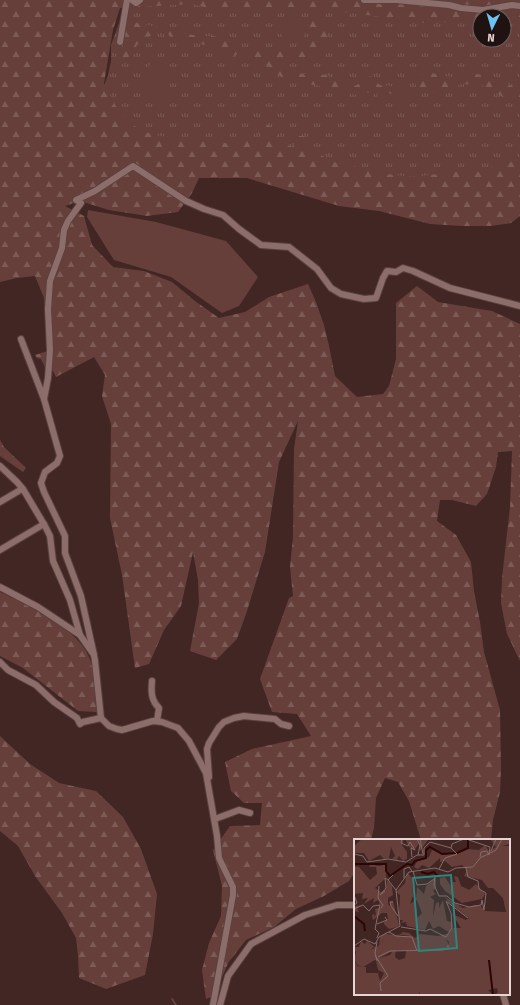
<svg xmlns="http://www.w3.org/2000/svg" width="520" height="1005" font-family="'Fira Sans',sans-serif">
	<defs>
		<pattern id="grass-tufts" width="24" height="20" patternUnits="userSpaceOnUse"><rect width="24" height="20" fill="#663f3b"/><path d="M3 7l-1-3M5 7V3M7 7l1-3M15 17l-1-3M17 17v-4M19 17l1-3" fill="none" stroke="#7c5a56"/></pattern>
		<pattern id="forest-firs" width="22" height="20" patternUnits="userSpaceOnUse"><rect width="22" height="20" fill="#663f3b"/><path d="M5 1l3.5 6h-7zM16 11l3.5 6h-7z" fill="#7c5a56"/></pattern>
	</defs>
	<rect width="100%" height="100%" fill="#412624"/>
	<path fill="url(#grass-tufts)" fill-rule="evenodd" d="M143,0H334L520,8V166L480,174L415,179L144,138L117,112L104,86L108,75L111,61V45L126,4ZM480,16H504V40H480Z"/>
	<g fill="url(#forest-firs)">
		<path d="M0,0H520V20L504,19V16H480V19L449,22L414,23L375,16L304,7L227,12L191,4L120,8L113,30L104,83L120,114L141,131L160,136L233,144L242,143C246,137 253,135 257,142C263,143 263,140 266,136L265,134H259L258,132L260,128L265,124L275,128L278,138L281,142C285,143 288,146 293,147L294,146L295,138L298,136H304L308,141V146L313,148V151L334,162L387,174L412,177L455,172H477L490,168L498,161L520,162V216L511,223L490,226H461L430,224L379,211L339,206L247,178H199L192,193L178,212L147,216L109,210L80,201L65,206L84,216L92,245L113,267L144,271L172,282L195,301L219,318L245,312L269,297L308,284L316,302L324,325L329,346L335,376L357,397L383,394L389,386L396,359V303L417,286L438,302L492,311L520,324V661L507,634L501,603L502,578L510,507L512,451L498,452L496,467L487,494L476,506L452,500H440L437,521L456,535L471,562L474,591L480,622L484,652L500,710L501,769L500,792L493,820L491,840H421L409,801L398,782L385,778L376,798L374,828L371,840H355V872L349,881L324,896L296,909L274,927L246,940L228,963L215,995L206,999L202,970L209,943L221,916L222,886L213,850L230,826L260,825L262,803H244L231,791L225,762L252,749L311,736L297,714L272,712L260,679L289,598L293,596L290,567L293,537L294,449L298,421L279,462L265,552L247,611L237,639L216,660L190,651L199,603L198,580L193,552L181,606L164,630L149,664L135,668L122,575L110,518L111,424L102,396L105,375L94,357L56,377L53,371L45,367L41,359L37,358L35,355L48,351L44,298L35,276L17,278L0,282Z"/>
		<path d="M321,18C322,19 325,20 326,22C331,31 325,48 317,54C309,61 295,60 286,60L282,64L287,71L305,74L326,75L338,81L346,82L353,87L364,81L367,84L368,77L373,76L376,82L380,85L400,87L409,92L407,97L400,99L392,94L388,93L382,100H376L378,94L371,92L354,95L349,90L340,93L333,88L302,83L285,79L263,63L249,60L248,55L255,49L271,54L295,48L307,43L311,33L308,26L309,21Z"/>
		<polygon points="133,22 163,28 163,31 152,36 143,37 127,59 123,59 123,42 127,23"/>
		<path d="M171,30L197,36H213L240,43L234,47L237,54L229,58L224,49C207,44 185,43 169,36L168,32Z"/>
		<path d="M426,72L457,78L471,73L493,77L514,87L520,88V114L514,111V107L516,105L513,101L506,99L493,91H488L482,85L461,84L448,92L443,89L430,93C423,90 420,86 413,83L418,77Z"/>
		<polygon points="0,440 4,447 26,468 23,472 0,456"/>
		<path d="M0,592C29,606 81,629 91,662C95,676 95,697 97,712L78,711L23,668L0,656Z"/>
		<polygon points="0,736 30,764 59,783 96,791 123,817 141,849 157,894 153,934 145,975 106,989 79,978 78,955 76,938 62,913 35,876 18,846 0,831"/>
	</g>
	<g fill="#663f3b">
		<path d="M292,17L301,18C305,24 305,30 304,37C299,42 292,42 285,40L279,31C279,21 284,19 292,17Z"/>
		<path d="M155,62L163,63C169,73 168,89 164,100L158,104L150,103C142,93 140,66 155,62Z"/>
		<polygon points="88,210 156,222 226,241 258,277 239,306 222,313 171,277 114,260 87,217"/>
	</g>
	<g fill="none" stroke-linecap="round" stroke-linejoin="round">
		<polyline stroke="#664343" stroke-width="2" points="172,999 176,1005"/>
		<g stroke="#584240" stroke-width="8">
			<g id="street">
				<polyline points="132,0 136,3 140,0"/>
				<polyline points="364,0 394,0"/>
				<polyline points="396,0 449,5 461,8 483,10 512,5 520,6"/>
				<polyline points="120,42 127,0"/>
				<polyline points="21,339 44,399"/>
				<polyline points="0,466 17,482 23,489 45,526 50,536 53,561 70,600 80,635"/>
				<polyline points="0,502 22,489"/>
				<polyline points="0,550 44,524"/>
				<polyline points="0,587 38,607 80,635 94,655 95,661 101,718 109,726 117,729 122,730 153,721 162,722 178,728 189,741 206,773 217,836 219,858 233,887 233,895 213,1005"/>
				<polyline points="94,655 81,596 65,553 65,536 44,492 41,483 45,472 57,463 60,456 44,399 48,378 50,350 48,309 50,281 62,248 64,230 68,221 81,203 76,200 95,191 133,166 186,201 204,209 223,215 239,229 261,245 289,247 317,269 331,288 341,294 364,299 376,298 383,278 387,271 396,272 403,268 413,271 450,288 520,306"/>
				<polyline points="0,662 8,670 36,685 54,702 77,718 80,724 83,722 101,718"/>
				<path d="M152,681C151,692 151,700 159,708L157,721"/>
				<polyline points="209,777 207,749 209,743 219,727 224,722 234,718 244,716 275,719 281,724 289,726"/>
				<polyline points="215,819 239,810 250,813"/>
				<polyline points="503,994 506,1005"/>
				<polyline points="220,1005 228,976 251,944 305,915 337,905 355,905"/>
			</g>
		</g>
		<use href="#street" stroke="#8d6d6a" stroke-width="6"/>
	</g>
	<g transform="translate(354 839)">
		<rect width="156" height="156" fill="#412624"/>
		<path d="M32,95L57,98L60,102L72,98L92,100L95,106L94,109L81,111L39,112L25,119V123L21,121L9,128L3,126L0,118L25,107Z" fill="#663f3b"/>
		<path d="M8,0H50L48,6L53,13V20L49,22L45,17L43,21L38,20L41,17L37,8L35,19L30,20L26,16L15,22L10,14H0V7ZM51,0H73L74,1L66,12L65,5L60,11L55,8ZM136,0H156V5L148,7H156V156H141L144,153L143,149L134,151L139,156H67L65,153V156H0V120H12L21,117L14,121L1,122L3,127L12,128V134H24L26,142L30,134L24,131L22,122L23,123L24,119L36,116L38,113L36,111L55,105H60L61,103L73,105L68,106L55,105L53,110L52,107L42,109L41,118L45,121L51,119L52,112L94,109L95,103L92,100L83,101L74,99L56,103L35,106L39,100L47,103L59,101L56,97L33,94L23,111L19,108L15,115L0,118L2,114L0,108H5L7,102L11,105L13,102L22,109L25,106L26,98L33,93L45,96L49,93L55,94L61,99L66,95L84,97L96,94L85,87L79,90L75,82L71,91L53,87L52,83L47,84L49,81H45V73L46,56L42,53L51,44L53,33L58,39L59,57L56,65L60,62L62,66L63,79L68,74L62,60L63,48L70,55L72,47L82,38V49L79,52L82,55L76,58L80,61L79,78L82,64L85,63V69L89,61L93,82L98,83L99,89H107L98,75L112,81L115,79L94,63L91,58L109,69L121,66H126L131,72L152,73L149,59L139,49H134L128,41L110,37L113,31L108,26L98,28L91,22L86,23V19L75,29L68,26L64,30L60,28L64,21L75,18L78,11L91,16L113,10L125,11L131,6L135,12L142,8ZM15,25L25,27L33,25L32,39L21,49L27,53L32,50L33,41L38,47L39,56L34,59V65L38,69L36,62H39L45,86L43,88L35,90L30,85V83L34,80L33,74H28L19,81L18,76L21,75L20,78L22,76L21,70L27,68L24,61L19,64L20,59L3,69L5,73L0,72L1,67L9,66L14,59L8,60L9,54L0,55V27L5,28L16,41L23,35L22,28H16ZM100,37L104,38L107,47L115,51L122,45L131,55L128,60L108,64L91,52L86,45V39L91,38L98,49L99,43H102Z" fill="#663f3b"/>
		<path fill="none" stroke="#2e0405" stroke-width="2" d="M0,25H32V32L36,37L53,25L58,26L61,22L72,19V11L76,8L88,15L103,14L114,9V1M67,33L74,35L80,33L84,38M0,77L10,85L11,92M135,121L139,156"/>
		<path fill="none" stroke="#836c6a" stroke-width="1" d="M48,0L47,4L54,7L56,3L61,11L57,9L58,18M63,0L66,6L64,16M66,0L69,15M112,0L136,8L135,16L133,12L127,13L126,18M137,12L142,0M0,15L9,17L13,23L34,20L52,23L63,16H70V9L76,3L97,9L98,5L110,0M85,30L91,19L103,15L97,9M59,32L63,46L73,45L80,40M39,36L34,41L42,51M81,36L80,46L85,57H93L101,64L115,68L127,66L128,61L130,71L132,54L125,50L124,42L114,38L112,29M50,39V30L55,28L58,32M25,47L24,59L29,66L27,69M31,52L26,56L32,49L31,39L34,41M0,56L3,64L0,66M39,63H36L37,67L44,77M93,63L114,79M0,70L9,66L15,72L19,67L26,66L21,90L25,94L23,99M23,85L33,81L31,78M47,88L72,92L76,90L92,98L98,89L97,74L92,62M35,93L42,97L58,98L63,112M23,103L21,114L23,122M0,107L10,100L21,105L25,98L46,87L42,51L55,33L81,29L94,33L102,29L119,28L126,19L142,11L148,0M21,116L34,137L26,144L27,152M24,118L36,112L88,111L94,110V106"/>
		<path fill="#2f847d" fill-opacity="0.15" stroke="#2f847d" stroke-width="2" d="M97,36L103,109L65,112L59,39Z"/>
		<rect width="156" height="156" fill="none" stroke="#e7d5d3" stroke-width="2"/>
	</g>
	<g transform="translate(492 28) rotate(185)"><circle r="19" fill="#1f1312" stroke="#6f615f"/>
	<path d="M0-3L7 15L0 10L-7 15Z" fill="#6dc2f3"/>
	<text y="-6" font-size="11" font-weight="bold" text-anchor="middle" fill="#e7d5d3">N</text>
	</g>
</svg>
